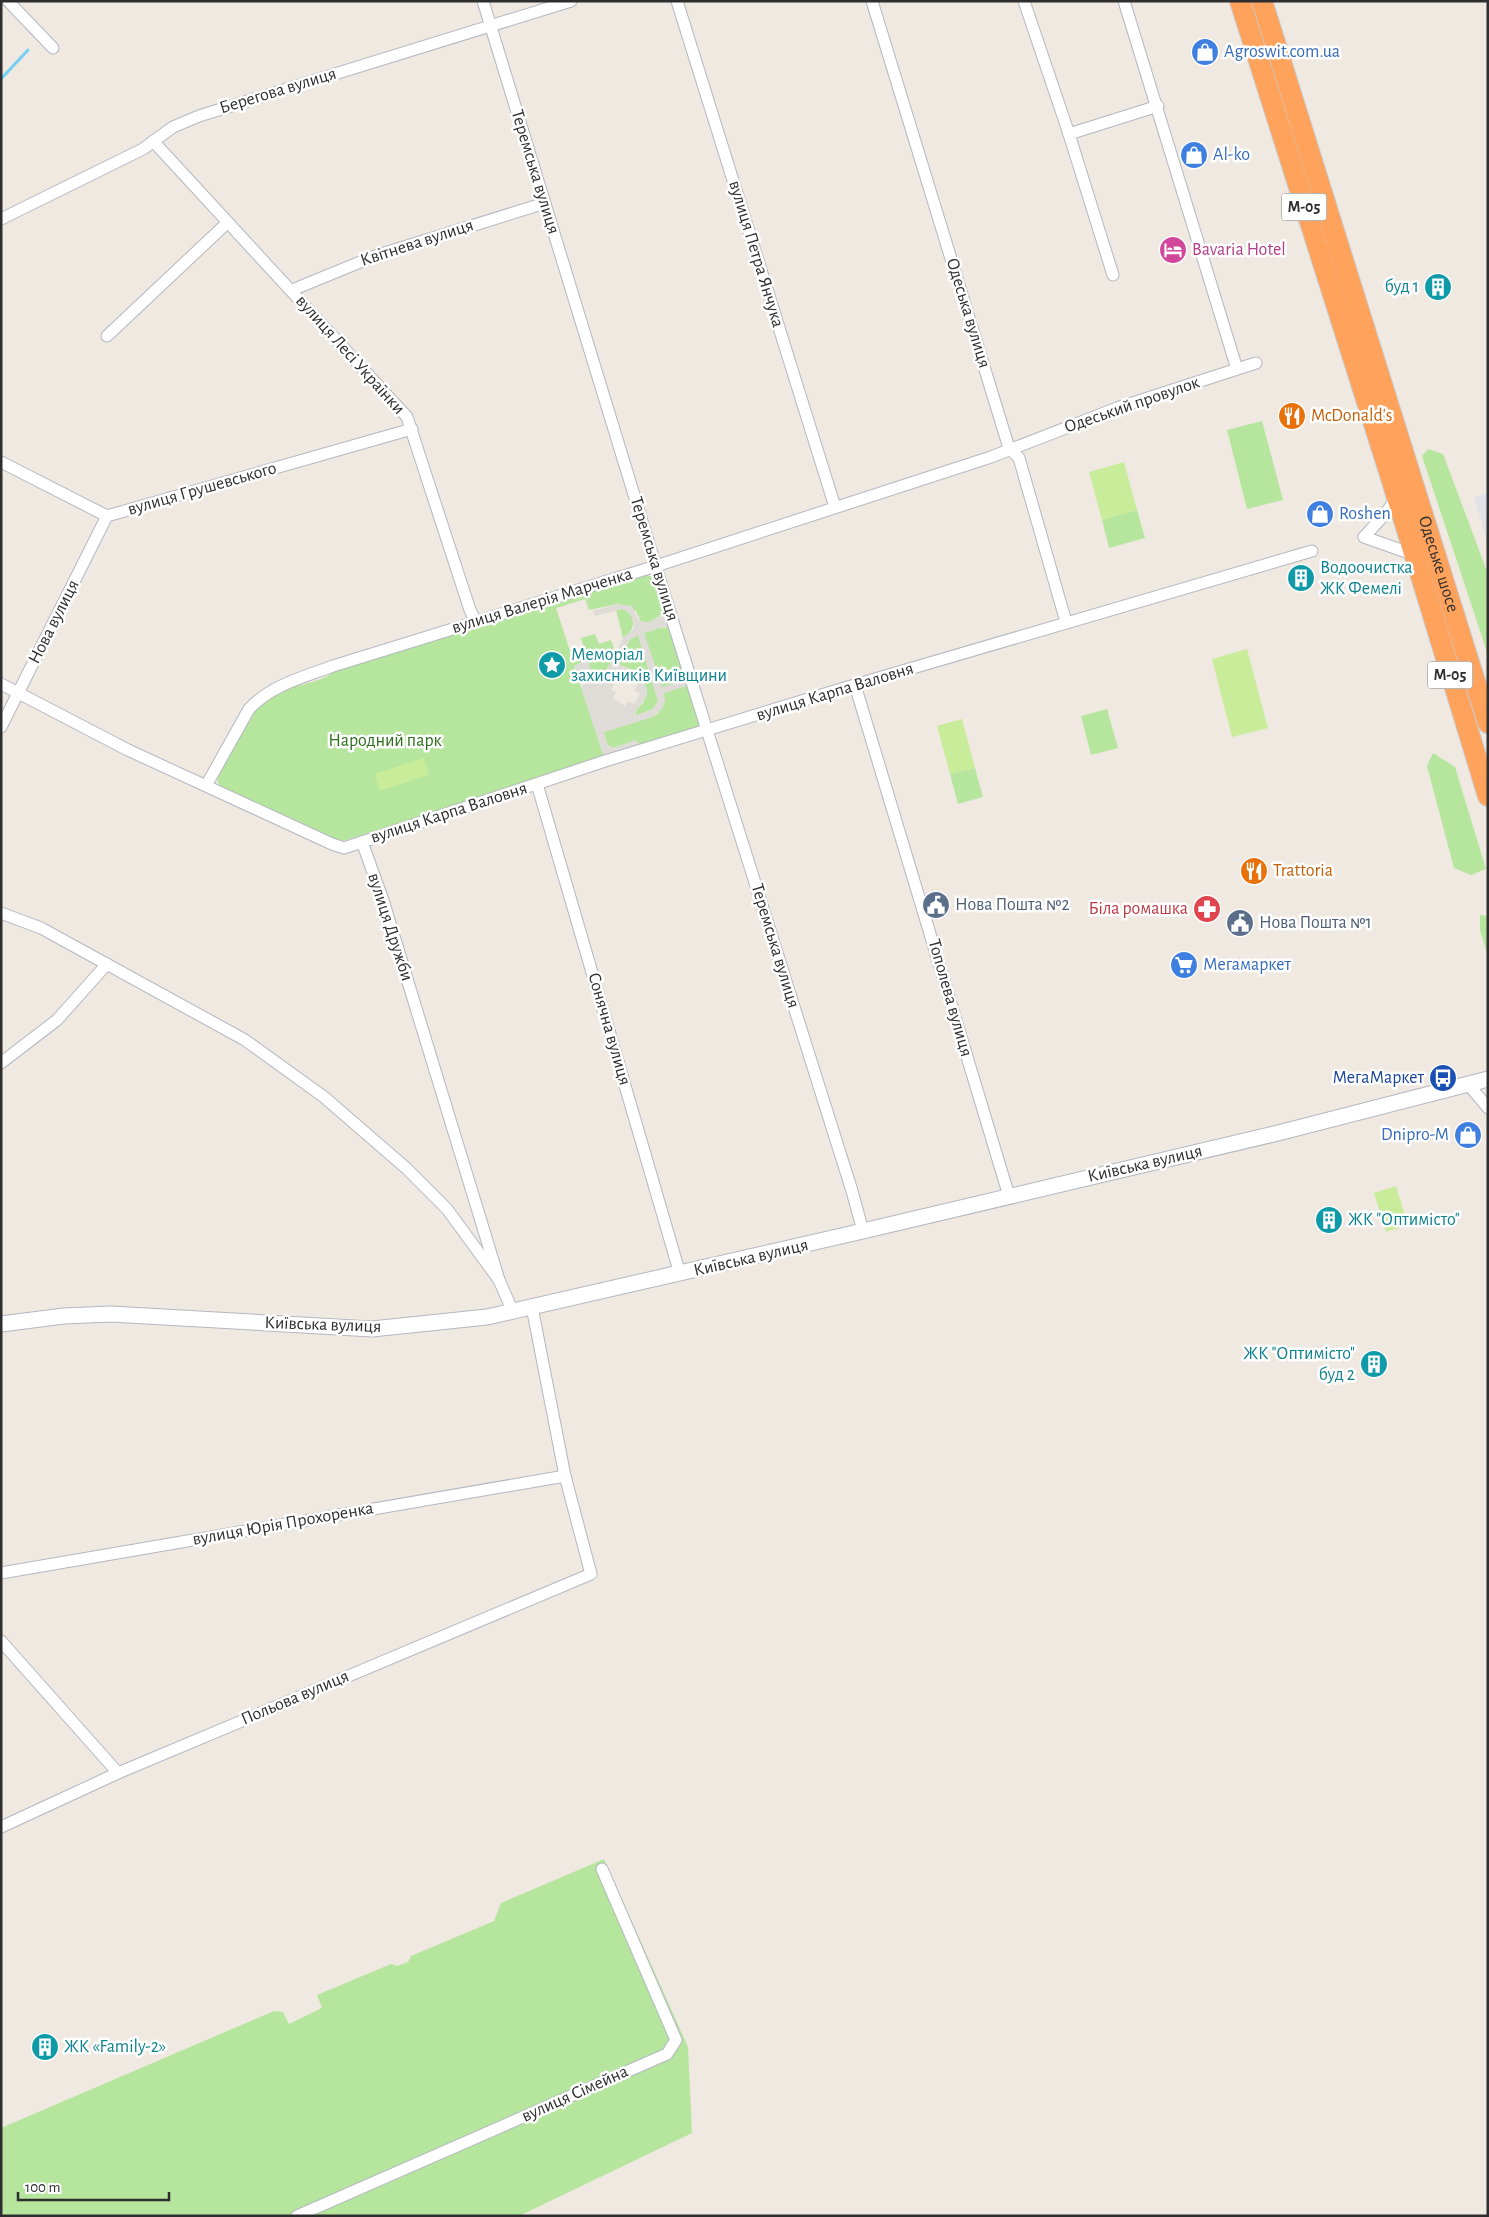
<svg xmlns="http://www.w3.org/2000/svg" width="1489" height="2217" font-family="'Alegreya Sans',sans-serif">
	<rect width="100%" height="100%" fill="#efe9e1"/>
	<polygon fill="#e3e1e8" points="1488,493 1488,544 1474,497"/>
	<g fill="#b6e59e">
		<polygon points="1262,421 1283,500 1247,509 1227,430"/>
		<polygon points="1428,449 1443,454 1488,574 1488,655 1422,456"/>
		<polygon points="1137,510 1145,538 1109,548 1102,520"/>
		<path d="M645,574L653,577L655,580L665,612L649,623L641,622L636,611L617,604L589,610L585,599L556,608L572,657L581,654L582,662L574,666L604,757L343,841L333,840L223,788L218,783L217,777L254,713C264,701 276,693 291,688C305,683 325,681 335,670Z"/>
		<path d="M623,609C637,615 636,631 623,638L616,610Z"/>
		<polygon points="670,627 687,680 662,688 644,633 659,628"/>
		<polygon points="595,634 599,644 611,640 616,655 606,670 597,674 590,669 581,638"/>
		<polygon points="638,635 658,701 653,709 635,716 637,709 644,702 631,669 620,665 619,661 630,639"/>
		<polygon points="689,685 701,726 641,746 636,741 613,748 607,744 603,732 652,717 658,714 663,693"/>
		<polygon points="1107,709 1118,748 1091,755 1081,716"/>
		<polygon points="1433,753 1455,767 1486,869 1471,875 1454,868 1427,766"/>
		<polygon points="975,768 983,797 958,804 950,774"/>
		<polygon points="1480,915 1488,916 1488,957 1480,930"/>
		<polygon points="604,1859 688,2047 692,2133 519,2216 1,2216 1,2128 274,2011 283,2012 289,2024 322,2008 317,1995 391,1964 397,1966 408,1962 411,1956 494,1921 501,1903"/>
	</g>
	<g fill="#c9ec9a">
		<polygon points="1124,462 1137,510 1102,520 1089,472"/>
		<polygon points="1247,649 1268,728 1232,737 1212,659"/>
		<polygon points="962,719 975,768 950,774 937,726"/>
		<polygon points="424,758 429,775 380,791 375,774"/>
		<polygon points="1396,1186 1408,1225 1386,1232 1374,1193"/>
	</g>
	<path fill="#dfdcd8" fill-rule="evenodd" d="M617,604L632,606L638,619L645,623L656,619L665,612L670,627L659,628L644,633L662,687L687,680L689,685L664,693L665,700L662,709L652,717L604,732L607,744L613,748L636,740L641,746L604,757L581,686L588,683L585,673L577,675L574,666L582,662L581,654L585,653L592,672L602,673L610,665L623,638L633,630L634,625L630,613L623,609L595,616L593,611ZM638,635L658,701L653,709L635,716L637,709L647,696V689L639,674L620,665L619,661L630,639ZM626,678L635,681L637,685L634,690L640,694L634,704L628,701L625,706L613,698L616,693L611,689L617,681L623,684Z"/>
	<g fill="none" stroke-linecap="round" stroke-linejoin="round">
		<polyline stroke="#75cff0" stroke-width="3" points="1,79 28,50"/>
		<g stroke="#b4b7c1" stroke-width="13">
			<g id="street">
				<polyline points="8,1 53,48"/>
				<polyline points="483,1 672,619 852,1191 863,1231"/>
				<polyline points="677,1 835,507"/>
				<polyline points="872,1 1009,448 1019,458 1066,622"/>
				<polyline points="1024,1 1069,134 1113,275"/>
				<polyline points="1124,1 1237,369"/>
				<polyline points="1069,134 1158,106"/>
				<polyline points="153,141 407,417 470,610 476,622"/>
				<polyline points="1,219 143,149 173,127 199,116 571,1"/>
				<polyline points="292,290 375,256 545,203"/>
				<polyline points="107,336 227,223"/>
				<polyline points="1,462 107,516 412,429"/>
				<polyline points="1364,537 1412,554"/>
				<polyline points="1364,537 1386,513 1396,498"/>
				<polyline points="1,684 128,750 332,844 344,848 362,842 383,900 499,1280"/>
				<polyline points="855,685 1009,1196"/>
				<polyline points="1,727 107,516"/>
				<path d="M207,784L249,709C271,685 304,677 333,666L656,566L991,457L1117,408L1256,363"/>
				<polyline points="537,784 680,1274"/>
				<polyline points="362,842 605,761 841,689 1312,551"/>
				<polyline points="1,913 41,928 245,1040 324,1097 406,1168 447,1209 499,1280 513,1312"/>
				<polyline points="1,1063 57,1020 107,964"/>
				<polyline points="1468,1084 1488,1108"/>
				<polyline points="1,1573 565,1476"/>
				<polyline points="1,1641 118,1773"/>
				<polyline points="1,1827 118,1773 591,1574 565,1476 532,1307"/>
				<polyline points="297,2216 667,2054 676,2040 602,1869"/>
			</g>
		</g>
		<g stroke="#b4b7c1" stroke-width="17">
			<polyline id="secondary" points="1,1324 64,1316 111,1314 372,1329 487,1317 863,1231 1278,1133 1488,1079"/>
		</g>
		<g stroke="#c9c9c9" stroke-width="22">
			<g id="highway">
				<polyline points="1240,1 1392,481 1488,796"/>
				<path id="s1" d="M1262,1L1488,723"/>
			</g>
		</g>
		<use href="#street" stroke="#fff" stroke-width="11"/>
		<use href="#secondary" stroke="#fff" stroke-width="15"/>
		<use href="#highway" stroke="#ffa35c" stroke-width="20"/>
	</g>
	<defs>
		<g id="shop-disc" transform="scale(1.4375)"><circle r="9.5" fill="#3f7fe0" stroke="#fff"/><path d="M-5-2.5h2.3a2.7 3.5 0 0 1 5.4 0H5L5.5 6h-11ZM-1.5-2.5h3a1.5 2.3 0 0 0-3 0Z" fill="#fff"/></g>
		<g id="hotel-disc" transform="scale(1.4375)"><circle r="9.5" fill="#d1479c" stroke="#fff"/><path d="M-6-4.5h1.5V1H6V5H4.5V3h-9V5H-6ZM-4 0a1.8 1.8 0 1 1 3.6 0ZM.5 0V-2.5h3Q6-2.5 6 0Z" fill="#fff"/></g>
		<g id="building-disc" transform="scale(1.4375)"><circle r="9.5" fill="#0f9aa8" stroke="#fff"/><path d="M-4-6H4V6H1V3H-1V6H-4ZM-2.5-4.3h1.7v1.8h-1.7ZM.8-4.3h1.7v1.8H.8ZM-2.5-1h1.7V.8h-1.7ZM.8-1h1.7V.8H.8Z" fill="#fff"/></g>
		<g id="restaurant-disc" transform="scale(1.4375)"><circle r="9.5" fill="#e8710a" stroke="#fff"/><path d="M-5-6h1v4h1v-4h1v4h1v-4h1v5L-1.5 .5V6h-2V.5L-5-1ZM5-6V6H3V1.5H1.5Q1.5-4 5-6Z" fill="#fff"/></g>
		<g id="sight-disc" transform="scale(1.4375)"><circle r="9.5" fill="#0f9aa8" stroke="#fff"/><path d="M0-6L1.8-2.2L6-1.7L2.9 1.2L3.7 5.4L0 3.3L-3.7 5.4L-2.9 1.2L-6-1.7L-1.8-2.2Z" fill="#fff"/></g>
		<g id="civic-disc" transform="scale(1.4375)"><circle r="9.5" fill="#5c6f8a" stroke="#fff"/><path d="M-.6-6.5H3V-4.5H.6V-3L4-1V1h2V6H-6V1h2V-1L-.6-3ZM-1.2 2.5V6h2.4V2.5Z" fill="#fff"/></g>
		<g id="pharmacy-disc" transform="scale(1.4375)"><circle r="9.5" fill="#e0444e" stroke="#fff"/><path d="M-2-6h4v4h4v4h-4v4h-4v-4h-4v-4h4Z" fill="#fff"/></g>
		<g id="supermarket-disc" transform="scale(1.4375)"><circle r="9.5" fill="#3f7fe0" stroke="#fff"/><path d="M-6-5.5h2.5l.6 2H6L4.5 2H-2.5L-4.4-4H-6ZM-1.5 3.2a1.3 1.3 0 1 0 .1 0ZM3 3.2a1.3 1.3 0 1 0 .1 0Z" fill="#fff"/></g>
		<g id="bus-disc" transform="scale(1.4375)"><circle r="9.5" fill="#1a4fb4" stroke="#fff"/><path d="M-5-6H5V4H4V6H2V4H-2V6H-4V4H-5ZM-3.5-4V0h7V-4ZM-3.5 1.2v1.5H-2V1.2ZM2 1.2v1.5H3.5V1.2Z" fill="#fff"/></g>
	</defs>
	<g fill-rule="evenodd">
		<use href="#shop-disc" x="1205" y="52"/>
		<use href="#shop-disc" x="1194" y="155"/>
		<use href="#hotel-disc" x="1173" y="250"/>
		<use href="#building-disc" x="1438" y="287"/>
		<use href="#restaurant-disc" x="1292" y="416"/>
		<use href="#shop-disc" x="1320" y="514"/>
		<use href="#building-disc" x="1301" y="578"/>
		<use href="#sight-disc" x="552" y="665"/>
		<use href="#restaurant-disc" x="1254" y="871"/>
		<use href="#civic-disc" x="936" y="905"/>
		<use href="#pharmacy-disc" x="1207" y="909"/>
		<use href="#civic-disc" x="1240" y="923"/>
		<use href="#supermarket-disc" x="1184" y="965"/>
		<use href="#bus-disc" x="1443" y="1078"/>
		<use href="#shop-disc" x="1468" y="1135"/>
		<use href="#building-disc" x="1329" y="1220"/>
		<use href="#building-disc" x="1374" y="1364"/>
		<use href="#building-disc" x="45" y="2047"/>
	</g>
	<g text-anchor="middle" dominant-baseline="central" stroke-width="5" stroke-linejoin="round" paint-order="stroke">
		<g fill="#fff" stroke="#6d6d6d" stroke-width="1">
			<rect x="1281.5" y="193.5" width="45" height="27" rx="4"/>
			<rect x="1427.5" y="661.5" width="45" height="27" rx="4"/>
		</g>
		<g font-size="16" font-weight="bold" fill="#2e2e2e">
			<text x="1304" y="207">М-05</text>
			<text x="1450" y="675">М-05</text>
		</g>
		<g font-size="18" fill="#366cbe" stroke="#fff" text-anchor="start">
			<text x="1224" y="52">Agroswit.com.ua</text>
			<text x="1213" y="155">Al-ko</text>
			<text x="1339" y="514">Roshen</text>
			<text x="1203" y="965">Мегамаркет</text>
			<text x="1449" y="1135" text-anchor="end">Dnipro-M</text>
		</g>
		<g font-size="18" fill="#2e2e2e" stroke="#fff">
			<text transform="translate(278 91) rotate(-17)">Берегова вулиця</text>
			<text transform="translate(535 172) rotate(73)">Теремська вулиця</text>
			<text transform="translate(417 243) rotate(-18)">Квітнева вулиця</text>
			<text transform="translate(756 254) rotate(73)">вулиця Петра Янчука</text>
			<text transform="translate(968 313) rotate(73)">Одеська вулиця</text>
			<text transform="translate(350 355) rotate(48)">вулиця Лесі Українки</text>
			<text transform="translate(1132 405) rotate(-19)">Одеський провулок</text>
			<text transform="translate(202 489) rotate(-16)">вулиця Грушевського</text>
			<text transform="translate(654 559) rotate(73)">Теремська вулиця</text>
			<text stroke="none"><textPath href="#s1" startOffset="590">Одеське шосе</textPath></text>
			<text transform="translate(542 601) rotate(-17)">вулиця Валерія Марченка</text>
			<text transform="translate(54 622) rotate(-63)">Нова вулиця</text>
			<text transform="translate(835 692) rotate(-17)">вулиця Карпа Валовня</text>
			<text transform="translate(449 813) rotate(-18)">вулиця Карпа Валовня</text>
			<text transform="translate(390 927) rotate(72)">вулиця Дружби</text>
			<text transform="translate(775 946) rotate(73)">Теремська вулиця</text>
			<text transform="translate(950 998) rotate(74)">Тополева вулиця</text>
			<text transform="translate(609 1029) rotate(74)">Сонячна вулиця</text>
			<text transform="translate(1145 1164) rotate(-13)">Київська вулиця</text>
			<text transform="translate(751 1258) rotate(-13)">Київська вулиця</text>
			<text transform="translate(323 1325) rotate(2)">Київська вулиця</text>
			<text transform="translate(283 1524) rotate(-10)">вулиця Юрія Прохоренка</text>
			<text transform="translate(295 1698) rotate(-23)">Польова вулиця</text>
			<text transform="translate(575 2094) rotate(-24)">вулиця Сімейна</text>
		</g>
		<g font-size="18" fill="#b23c85" stroke="#fff" text-anchor="start">
			<text x="1192" y="250">Bavaria Hotel</text>
		</g>
		<g font-size="18" fill="#0d838f" stroke="#fff" text-anchor="start">
			<text x="1419" y="287" text-anchor="end">буд 1</text>
			<text x="1320" y="568">Водоочистка<tspan x="1320" dy="21">ЖК Фемелі</tspan></text>
			<text x="571" y="655">Меморіал<tspan x="571" dy="21">захисників Київщини</tspan></text>
			<text x="1348" y="1220">ЖК "Оптимісто"</text>
			<text x="1355" y="1354" text-anchor="end">ЖК "Оптимісто"<tspan x="1355" dy="21">буд 2</tspan></text>
			<text x="64" y="2047">ЖК «Family-2»</text>
		</g>
		<g font-size="18" fill="#c56008" stroke="#fff" text-anchor="start">
			<text x="1311" y="416">McDonald's</text>
			<text x="1273" y="871">Trattoria</text>
		</g>
		<g font-size="18" fill="#2c6e1b" stroke="#fff">
			<text x="385" y="741">Народний парк</text>
		</g>
		<g font-size="18" fill="#4e5e75" stroke="#fff" text-anchor="start">
			<text x="955" y="905">Нова Пошта №2</text>
			<text x="1259" y="923">Нова Пошта №1</text>
		</g>
		<g font-size="18" fill="#be3a42" stroke="#fff" text-anchor="end">
			<text x="1188" y="909">Біла ромашка</text>
		</g>
		<g font-size="18" fill="#164399" stroke="#fff" text-anchor="end">
			<text x="1424" y="1078">МегаМаркет</text>
		</g>
	</g>
	<rect width="1489" height="2217" fill="none" stroke="#2e2e2e" stroke-width="5"/>
	<path d="M18 2192v8h151v-8" fill="none" stroke="#2e2e2e" stroke-width="2.5"/>
	<text x="25" y="2192" font-size="15" fill="#2e2e2e" stroke="#ffffff" stroke-width="4" paint-order="stroke">100 m</text>
</svg>
